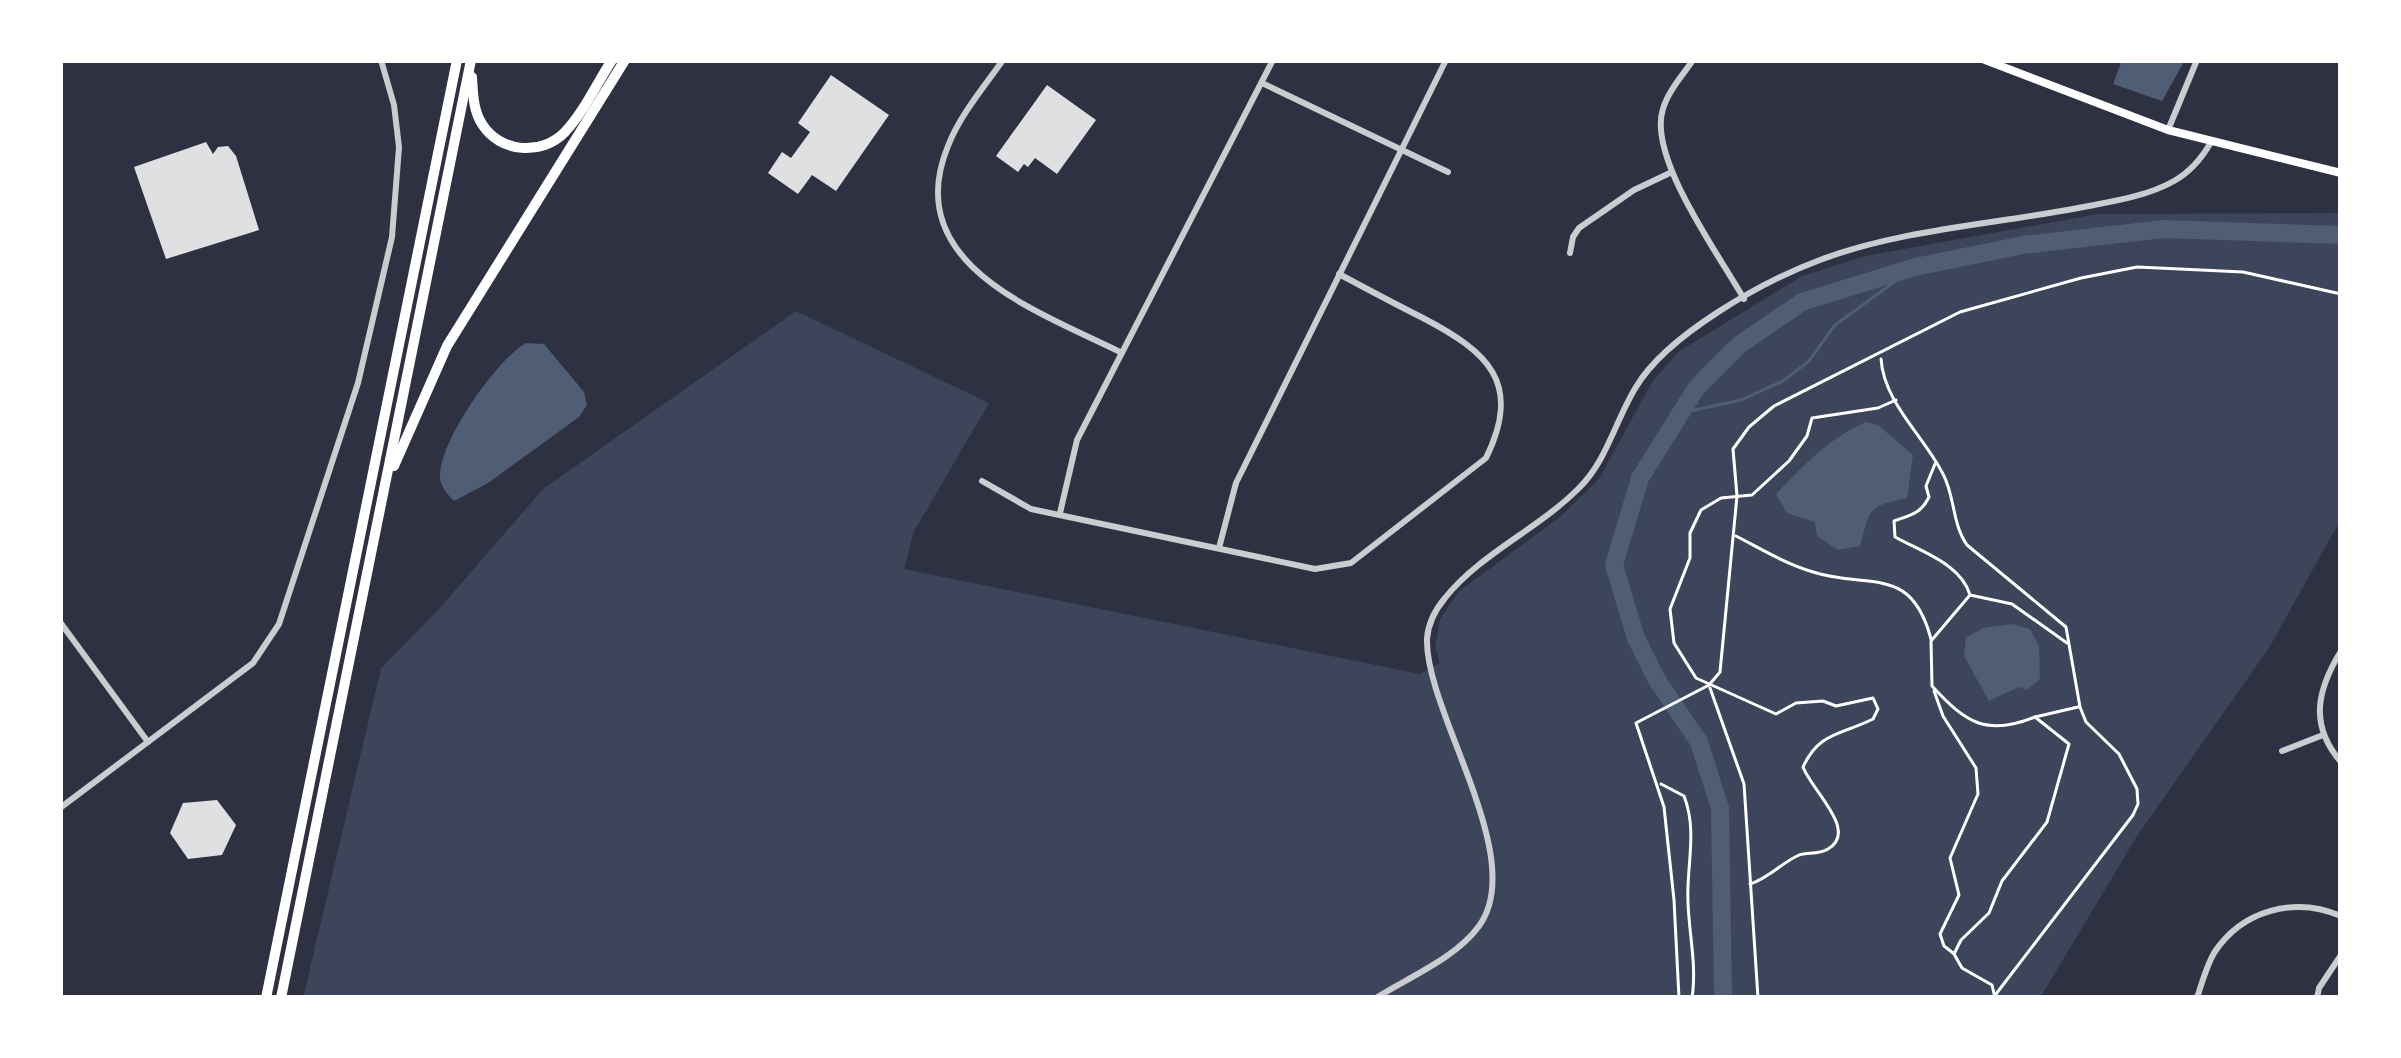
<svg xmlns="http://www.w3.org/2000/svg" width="2401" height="1058" font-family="'Fira Sans Condensed',sans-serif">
	<rect width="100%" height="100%" fill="#2d3142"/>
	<polygon fill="#3c4559" points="2341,213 2341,519 2269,648 2137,836 2040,998 303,998 381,668 439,609 543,489 796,311 989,403 913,533 904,569 1420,674 1440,663 1435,646 1440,619 1459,591 1560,517 1599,479 1652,382 1678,352 1802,276 1865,256 2098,214"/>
	<g fill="#4f5d75">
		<polygon points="2122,60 2185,60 2162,101 2113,84"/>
		<path d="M526,343L544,344L584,392L587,405L579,417L488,483L454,501C448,495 440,486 440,477C438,443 497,359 526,343Z"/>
		<path d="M1866,422L1878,425L1913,455L1907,498C1867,507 1871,507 1860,546L1838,550L1817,536L1815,522L1787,513L1776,494C1803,466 1830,437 1866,422Z"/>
		<polygon points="2012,624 2030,629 2039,646 2040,679 2027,690 2019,687 1989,701 1964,656 1966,637 1984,628"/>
	</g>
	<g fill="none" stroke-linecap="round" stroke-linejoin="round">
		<polyline stroke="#4f5d75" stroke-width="3" points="1681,413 1741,400 1783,381 1809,361 1835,325 1915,267"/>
		<polyline stroke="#4f5d75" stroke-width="18" points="1723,998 1720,808 1699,742 1657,680 1636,638 1614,565 1640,478 1697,387 1739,345 1802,302 1915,267 2023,245 2164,229 2341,235"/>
	</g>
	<g fill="#e0e0e3">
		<polygon points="831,75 889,115 836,191 812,175 798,194 768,173 782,152 791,158 810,132 798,123"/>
		<polygon points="1047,85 1096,120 1057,174 1035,158 1028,167 1024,164 1018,172 996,156"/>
		<polygon points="206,142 213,154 218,147 228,146 236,156 259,230 166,259 134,167"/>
		<polygon points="217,800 236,825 222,855 188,859 170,833 183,803"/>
	</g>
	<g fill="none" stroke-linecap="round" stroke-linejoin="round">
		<g stroke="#fff" stroke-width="3">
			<path d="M1881,359C1884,403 1924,436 1943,474C1955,496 1952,524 1967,545L2066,627L2080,707L2086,722L2119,754L2137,789L2138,804L2133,815L1996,994"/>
			<path d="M1935,464L1926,486L1929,497C1921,514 1910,515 1894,521L1895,537C1922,552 1961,564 1970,595L1931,641L1932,686C1965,722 1986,737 2035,717L2069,744L2047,822L2002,881L1989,913L1961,940L1954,954L1962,968L1992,985L1995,998"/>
			<path d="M1736,536C1761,549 1786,564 1813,572C1870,590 1911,564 1931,639"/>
			<polyline points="1970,595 2012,604 2067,643"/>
			<polyline points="1710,688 1744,784 1758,998"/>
			<polyline points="1934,691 1943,716 1976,768 1978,794 1950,858 1959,895 1940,934 1944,946 1953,953"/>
			<polyline points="2035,717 2078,707"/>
			<path d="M1661,784L1684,796C1698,832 1686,867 1688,902C1689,935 1697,965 1692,998"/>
			<path d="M1750,884C1767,879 1783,862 1799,855C1808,852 1818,855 1828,849C1859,831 1812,791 1803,767C1819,732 1841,735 1873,719L1878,709L1873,698L1836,706L1823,701L1796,703L1776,714L1696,678L1674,643L1670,609L1690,558V533L1701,510L1721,498L1752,495L1789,461L1807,436L1812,418L1878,408L1896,400"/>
			<polyline points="1679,998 1674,900 1664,807 1636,723 1709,685 1720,672 1737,496 1733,449 1749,427 1774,406 1960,312 2081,278 2137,267 2243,272 2341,294"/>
		</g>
		<g stroke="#caccd0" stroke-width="6">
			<path d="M1003,60C984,87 960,115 948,146C899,265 1040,312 1122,353"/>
			<path d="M1693,60C1683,75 1668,91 1663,109C1647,157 1720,256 1744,299"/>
			<polyline points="1262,83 1448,172"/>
			<polyline points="2168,130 2197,60"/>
			<polyline points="1570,253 1573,237 1579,228 1634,190 1672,172"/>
			<path d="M982,481L1031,509L1315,569L1351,563L1486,458C1523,383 1488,352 1423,318C1395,304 1367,289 1339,274"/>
			<polyline points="1060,513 1077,440 1273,60"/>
			<polyline points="1219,548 1236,483 1446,60"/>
			<polyline points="60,622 148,742"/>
			<path d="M2341,651C2317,690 2309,725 2341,762"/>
			<polyline points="2282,751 2323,735"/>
			<polyline points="60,808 253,663 279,624 358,383 392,237 399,147 394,105 381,60"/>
			<path d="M1376,998C1409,977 1456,958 1479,926C1529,858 1425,712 1427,639C1428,623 1435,610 1445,598C1480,554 1538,529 1578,489C1607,461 1615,421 1636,387C1667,335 1763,281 1820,260C1898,230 1995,224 2078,208C2109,202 2146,197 2174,181C2190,172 2202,158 2211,142"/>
			<path d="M2197,998C2202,983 2206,967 2214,953C2242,910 2295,896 2341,916"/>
			<polyline points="2317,998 2319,988 2341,955"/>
		</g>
		<polyline stroke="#fff" stroke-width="8" points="1985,60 2168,130 2341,173"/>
		<g stroke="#fff" stroke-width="10">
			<path d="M472,77C473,93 473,110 482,124C500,153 542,156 565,132C584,112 597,83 612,60"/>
			<polyline points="394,466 447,346 625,60"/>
			<polyline points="266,998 457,60"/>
			<polyline points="281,998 471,60"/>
		</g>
	</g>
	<rect width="2401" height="1058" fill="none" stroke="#ffffff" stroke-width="126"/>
</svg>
